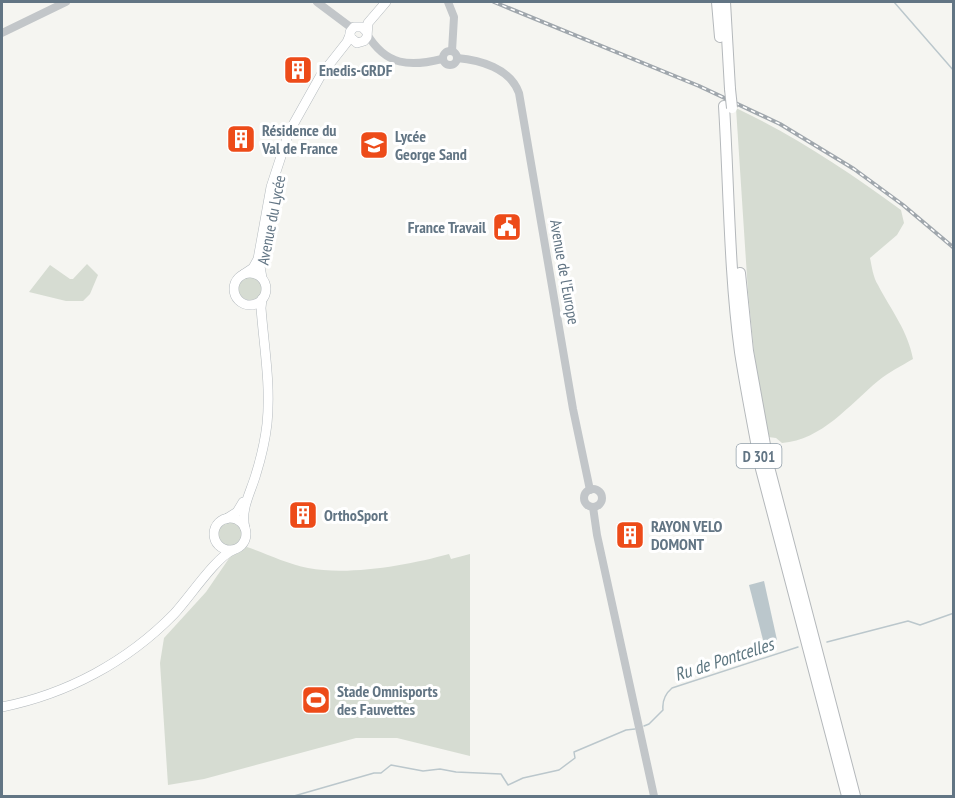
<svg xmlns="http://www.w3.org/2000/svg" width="955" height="798" font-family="'PT Sans Narrow',sans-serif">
	<rect width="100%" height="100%" fill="#f5f5f1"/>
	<g fill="#d6dcd2">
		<path d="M736,108C795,136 848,171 901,210L904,223L897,235L870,258C872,267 873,277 878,285C891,310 908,331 913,359C901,366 889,372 878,381C849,405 822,440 782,443L776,438L768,437L755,362L748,292Z"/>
		<polygon points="87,264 98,275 90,294 83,301 66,301 29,292 50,265 70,279 73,279"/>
		<circle cx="250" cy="288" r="12"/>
		<circle cx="230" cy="534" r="12"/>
		<path d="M247,547C267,554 287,564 308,568C349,576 409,565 449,554L451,559L470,554V756L397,738H356L204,779L168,785L160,663L164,638L206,592L232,554Z"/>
	</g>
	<polygon fill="#bbc7cc" points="764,581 777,640 764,644 749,585"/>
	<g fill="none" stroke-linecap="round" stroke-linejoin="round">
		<g stroke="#bbc7cc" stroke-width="1.5">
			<polyline points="894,2 954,71"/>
			<polyline points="827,642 908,621 920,625 954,613"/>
			<path d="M644,726L649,724L663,710C662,701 665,694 672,688L798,647"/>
			<polyline points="294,796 374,773 381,773 391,765 423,771 440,769 456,772 501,774 508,785 523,778 559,770 575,758 574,752 626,730 635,729"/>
		</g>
		<g stroke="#b4babe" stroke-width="10">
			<g id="secondary">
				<polyline points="366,31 362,27 354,27 350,32 350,37 357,43 364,41 367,37 368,23 386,2"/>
				<circle cx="250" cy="289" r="16"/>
				<polyline points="244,274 253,268 258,259 271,187 289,132 321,75 347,42 350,35"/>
				<polyline points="262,278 260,266 263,257"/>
				<circle cx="230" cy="534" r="16"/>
				<polyline points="226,519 237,512 243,502"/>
				<path d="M245,528C240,509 251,492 256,474C261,458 265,441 267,424C271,385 264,347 261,308L262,299"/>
				<path d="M2,707C67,694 127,662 174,614C189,598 216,557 233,550"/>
			</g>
		</g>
		<g stroke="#b4b8bb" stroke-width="12">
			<g id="trunk">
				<polyline points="717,2 720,37"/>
				<polyline points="725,2 730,89"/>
				<path d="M724,106C729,187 729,271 740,352C746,391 754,430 761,469L847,796"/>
				<polyline points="740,273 748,351 769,467 855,796"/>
			</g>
		</g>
		<g stroke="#c2c6c9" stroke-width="8">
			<polyline points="317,2 349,26 354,27"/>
			<polyline points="448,2 454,17 452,51"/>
			<polyline points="2,33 66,2"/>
			<path d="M367,34C386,66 410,67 442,59"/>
			<circle cx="450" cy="58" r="7"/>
			<path d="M457,58C480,60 510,68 519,93L573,409L590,490"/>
			<circle cx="593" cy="498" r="9"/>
			<polyline points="593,507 597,535 654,796"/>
		</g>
		<use href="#secondary" stroke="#fff" stroke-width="9"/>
		<use href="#trunk" stroke="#fff" stroke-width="10"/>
		<g stroke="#a0a7ad" stroke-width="4">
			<polyline id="rail" points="494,2 699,86 780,124 854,169 903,205 954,248"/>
		</g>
		<use href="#rail" stroke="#fff" stroke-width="1.5" stroke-dasharray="4.5" stroke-linecap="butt"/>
		<g stroke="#b4b8bb" stroke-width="12" stroke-linecap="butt">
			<polyline id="trunk-bridge" points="730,89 732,108"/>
		</g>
		<use href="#trunk-bridge" stroke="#fff" stroke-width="10"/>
	</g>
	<defs>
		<g id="building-square" transform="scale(1.5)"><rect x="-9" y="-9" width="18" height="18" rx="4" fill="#ed4b19" stroke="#fff"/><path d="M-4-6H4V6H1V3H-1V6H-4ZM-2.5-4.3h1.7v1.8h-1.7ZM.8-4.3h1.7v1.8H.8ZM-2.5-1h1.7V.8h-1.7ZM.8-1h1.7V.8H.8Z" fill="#fff"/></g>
		<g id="school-square" transform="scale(1.5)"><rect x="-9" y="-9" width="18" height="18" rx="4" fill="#ed4b19" stroke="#fff"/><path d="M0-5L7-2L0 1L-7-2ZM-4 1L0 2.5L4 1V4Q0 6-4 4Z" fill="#fff"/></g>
		<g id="civic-square" transform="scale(1.5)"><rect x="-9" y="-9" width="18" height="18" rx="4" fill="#ed4b19" stroke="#fff"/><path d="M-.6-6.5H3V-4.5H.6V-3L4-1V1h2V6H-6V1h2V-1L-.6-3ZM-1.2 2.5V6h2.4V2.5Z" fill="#fff"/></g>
		<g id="stadium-square" transform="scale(1.5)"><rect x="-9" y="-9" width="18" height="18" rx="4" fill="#ed4b19" stroke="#fff"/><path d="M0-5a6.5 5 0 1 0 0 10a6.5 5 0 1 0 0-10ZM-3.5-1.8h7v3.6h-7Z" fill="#fff"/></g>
	</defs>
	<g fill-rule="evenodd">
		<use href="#building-square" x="298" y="70"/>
		<use href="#building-square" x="241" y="139"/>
		<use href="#school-square" x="374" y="145"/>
		<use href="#civic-square" x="507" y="227"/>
		<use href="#building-square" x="303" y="515"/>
		<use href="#building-square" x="630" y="535"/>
		<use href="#stadium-square" x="316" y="700"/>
	</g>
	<g text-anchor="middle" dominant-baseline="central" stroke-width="6" stroke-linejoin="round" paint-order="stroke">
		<rect fill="#fff" stroke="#919ea9" stroke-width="1.5" x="736.5" y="444" width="45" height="24" rx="4.5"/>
		<g font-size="15" font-weight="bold" fill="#627584">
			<text x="759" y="456">D 301</text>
		</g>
		<g font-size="16" font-weight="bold" fill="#627584" stroke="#fff" text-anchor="start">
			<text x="319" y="70">Enedis-GRDF</text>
			<text x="262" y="130">Résidence du<tspan x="262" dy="18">Val de France</tspan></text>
			<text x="395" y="136">Lycée<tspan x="395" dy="18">George Sand</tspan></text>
			<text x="486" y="227" text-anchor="end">France Travail</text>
			<text x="324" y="515">OrthoSport</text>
			<text x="651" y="526">RAYON VELO<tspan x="651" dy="18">DOMONT</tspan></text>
			<text x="337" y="691">Stade Omnisports<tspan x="337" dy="18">des Fauvettes</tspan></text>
		</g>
		<g font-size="16" fill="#627584" stroke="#fff">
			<text transform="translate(271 220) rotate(-79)">Avenue du Lycée</text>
			<text transform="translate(565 272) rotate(80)">Avenue de l'Europe</text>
		</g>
		<g font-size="18" font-style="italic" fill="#5e7781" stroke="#fff">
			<text transform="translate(724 659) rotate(-18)">Ru de Pontcelles</text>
		</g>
	</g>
	<rect width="955" height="798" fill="none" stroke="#627584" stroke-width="6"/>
</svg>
